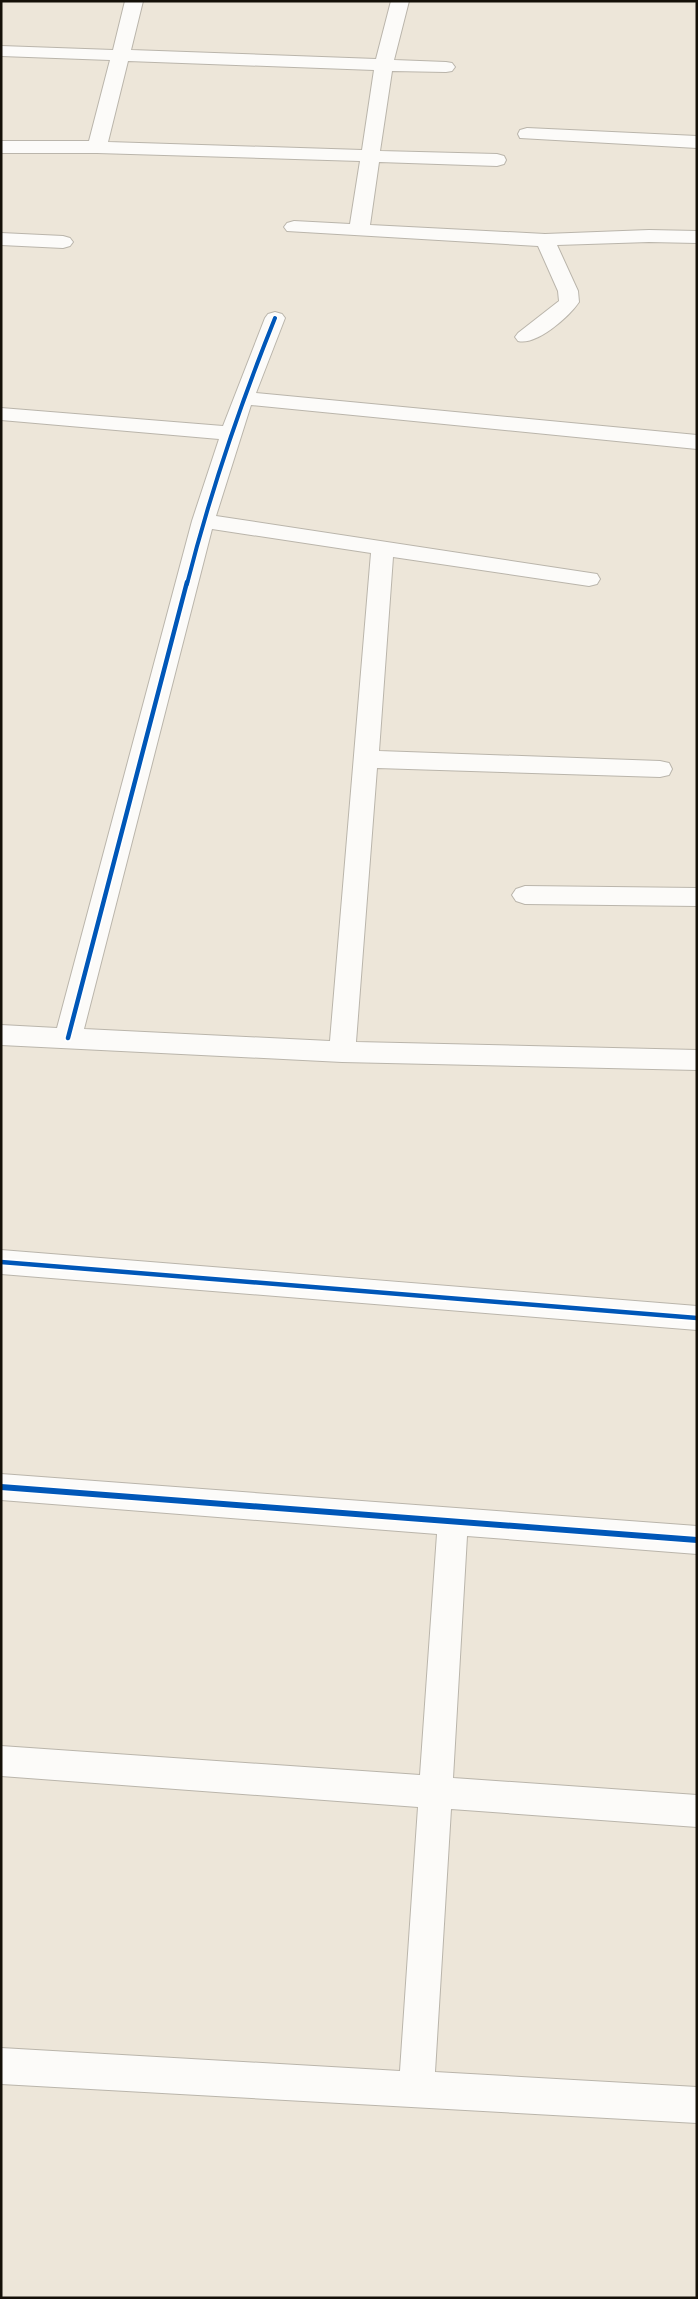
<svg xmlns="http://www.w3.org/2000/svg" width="698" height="2299" font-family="'Playfair Display',serif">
	<rect width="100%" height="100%" fill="#ede6d9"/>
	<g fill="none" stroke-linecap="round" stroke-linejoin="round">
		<g stroke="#bab5ab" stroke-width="2">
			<g id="minor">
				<path d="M125,1H143L131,50L376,59L391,1H409L394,60L446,62L452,63L455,67L452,71L446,72L392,71L380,151L497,154L504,156L506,160L504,164L497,166L379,162L370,225L545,234L649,230L697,231V243L649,242L557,245L578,291L579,302C569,317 536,346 518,341L515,337L518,333L559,301L558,291L538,246L287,231L284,227L287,223L294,221L350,224L360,161L97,153H1V141H89L110,60L1,56V46L113,50ZM128,61L374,70L362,150L108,142Z"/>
				<polygon points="527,128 697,136 697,148 520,138 518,134 520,130"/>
				<polygon points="1,233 63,236 70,238 73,242 70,246 63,248 1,245"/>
				<path d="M275,312L282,314L285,318L256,393L697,435V449L251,405L216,516L597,574L600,579L597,584L589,586L393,557L379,751L660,761L669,763L672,769L669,775L660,777L377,768L356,1042L697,1050V1070L342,1062L1,1045V1025L57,1028L192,521L219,439L1,420V408L223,426L265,318L268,314ZM212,529L371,553L330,1041L84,1029Z"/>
				<polygon points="525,886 697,888 697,906 525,904 516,901 512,895 516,889"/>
				<polygon points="1,1250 697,1306 697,1330 1,1274"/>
				<polygon points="1,1474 697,1526 697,1554 467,1536 453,1778 697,1795 697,1827 451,1809 435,2072 697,2087 697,2123 1,2084 1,2048 400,2071 418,1807 1,1776 1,1746 420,1775 437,1534 1,1500"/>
			</g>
		</g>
		<use href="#minor" fill="#fcfbf9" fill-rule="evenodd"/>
		<g stroke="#fff" stroke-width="6">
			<path id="cycleway-far2" d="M187,584C210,493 240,405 275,318"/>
		</g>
		<g stroke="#fff" stroke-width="8">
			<g id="cycleway-far1">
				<polyline points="68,1038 187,582"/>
				<polyline points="1,1262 697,1318"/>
			</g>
		</g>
		<g stroke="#fff" stroke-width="9">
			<polyline id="cycleway" points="1,1487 697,1540"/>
		</g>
		<use href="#cycleway-far2" stroke="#0057b8" stroke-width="4"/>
		<use href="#cycleway-far1" stroke="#0057b8" stroke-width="4.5"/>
		<use href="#cycleway" stroke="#0057b8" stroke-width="6"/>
	</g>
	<rect width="698" height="2299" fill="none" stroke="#141008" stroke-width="5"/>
</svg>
